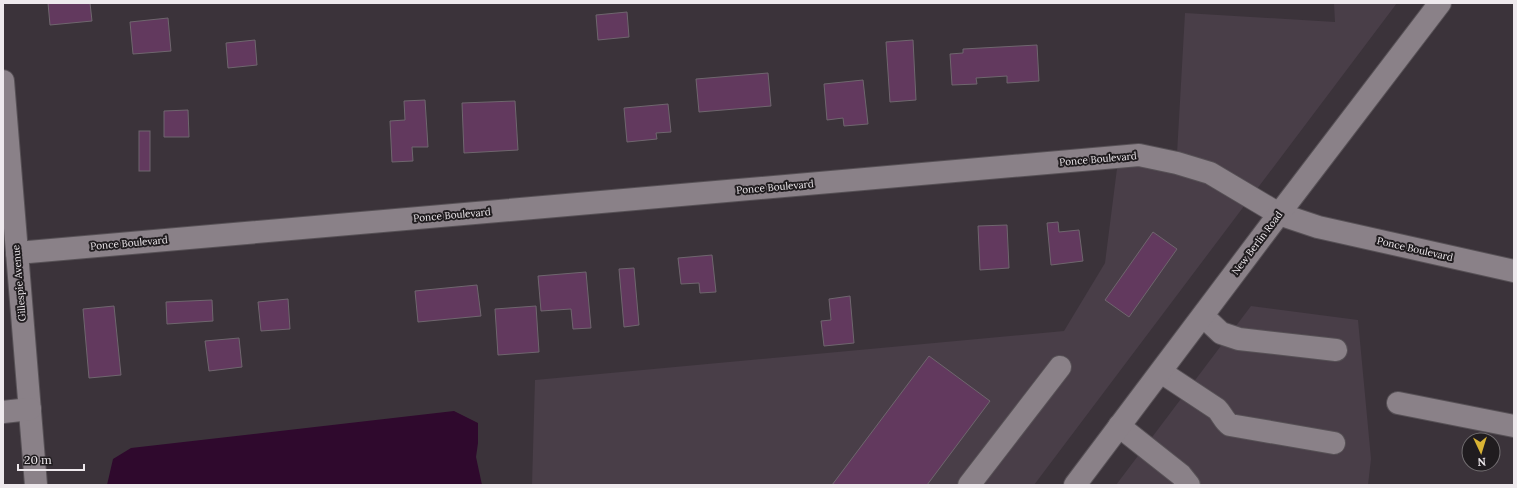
<svg xmlns="http://www.w3.org/2000/svg" width="1517" height="488" font-family="Lora,serif">
	<rect width="100%" height="100%" fill="#3b333a"/>
	<g fill="#493e48">
		<polygon points="1334,3 1397,3 1034,485 532,485 535,380 1064,331 1105,263 1120,145 1142,145 1177,154 1185,13 1335,22"/>
		<polygon points="1251,306 1358,320 1371,459 1368,485 1116,485"/>
	</g>
	<polygon fill="#2f092d" points="454,411 478,423 478,443 476,457 482,485 107,485 113,459 131,448"/>
	<g fill="#62395e" stroke="#6f666e">
		<polygon points="48,3 90,3 92,21 50,25"/>
		<polygon points="627,12 629,37 598,40 596,15"/>
		<polygon points="168,18 171,51 133,54 130,22"/>
		<polygon points="255,40 257,65 228,68 226,43"/>
		<polygon points="913,40 916,100 890,102 886,42"/>
		<polygon points="1037,45 1039,81 1007,83 1007,76 976,78 977,84 952,85 950,54 963,53 963,49"/>
		<polygon points="768,73 771,106 699,112 696,79"/>
		<polygon points="863,80 868,124 844,126 843,118 827,120 824,84"/>
		<polygon points="425,100 428,147 412,147 413,161 392,162 390,121 405,120 404,101"/>
		<polygon points="515,101 518,150 464,153 462,103"/>
		<polygon points="668,104 671,132 656,133 657,139 627,142 624,108"/>
		<polygon points="188,110 189,137 164,137 164,111"/>
		<rect x="139" y="131" width="11" height="40"/>
		<polygon points="1058,222 1059,232 1079,230 1083,261 1051,265 1047,223"/>
		<polygon points="1007,225 1009,268 980,270 978,226"/>
		<polygon points="1153,232 1177,249 1129,317 1105,300"/>
		<polygon points="712,255 716,292 700,293 699,283 681,284 678,258"/>
		<polygon points="634,268 639,325 624,327 619,269"/>
		<polygon points="586,272 591,328 573,329 571,309 541,311 538,276"/>
		<polygon points="477,285 481,316 418,322 415,291"/>
		<polygon points="850,296 854,343 824,346 821,321 831,320 829,299"/>
		<polygon points="288,299 290,329 261,331 258,302"/>
		<polygon points="212,300 213,321 167,324 166,302"/>
		<polygon points="114,306 121,375 89,378 83,309"/>
		<polygon points="536,306 539,352 498,355 495,309"/>
		<polygon points="239,338 242,367 209,371 205,341"/>
		<polygon points="929,356 990,401 927,485 832,485"/>
	</g>
	<g fill="none" stroke-linecap="round" stroke-linejoin="round">
		<g stroke="#575156" stroke-width="24">
			<g id="minor">
				<polyline points="3,81 36,485"/>
				<polyline points="17,253 1139,155 1177,163 1210,173 1279,214 1318,227 1514,271"/>
				<polyline points="1203,316 1221,333 1239,339 1336,350"/>
				<path d="M1161,372L1217,409C1222,414 1224,421 1230,425L1334,443"/>
				<polyline points="1398,403 1514,426"/>
				<polyline points="3,412 30,409"/>
				<polyline points="1119,426 1181,475 1189,485"/>
				<polyline points="969,485 1060,367"/>
				<polyline points="1075,485 1279,214 1440,3"/>
			</g>
		</g>
		<use href="#minor" stroke="#8a8188" stroke-width="22"/>
	</g>
	<g text-anchor="middle" dominant-baseline="central" stroke-width="4" stroke-linejoin="round" paint-order="stroke">
		<g font-size="10" fill="#eee9ed" stroke="#201c1f">
			<text transform="translate(1098 159) rotate(-5)">Ponce Boulevard</text>
			<text transform="translate(775 187) rotate(-5)">Ponce Boulevard</text>
			<text transform="translate(452 215) rotate(-5)">Ponce Boulevard</text>
			<text transform="translate(129 243) rotate(-5)">Ponce Boulevard</text>
			<text transform="translate(1257 243) rotate(-53)">New Berlin Road</text>
			<text transform="translate(1415 249) rotate(13)">Ponce Boulevard</text>
			<text transform="translate(19 283) rotate(-95)">Gillespie Avenue</text>
		</g>
	</g>
	<rect width="1517" height="488" fill="none" stroke="#eee9ed" stroke-width="8"/>
	<g transform="translate(1481 452) rotate(176)"><circle r="19" fill="#201c1f" stroke="#726e71"/>
	<path d="M0-3L7 15L0 10L-7 15Z" fill="#d9b334"/>
	<text y="-6" font-size="11" font-weight="bold" text-anchor="middle" fill="#eee9ed">N</text>
	</g>
	<path d="M18 464v6h66v-6" fill="none" stroke="#eee9ed" stroke-width="2"/>
	<text x="24" y="464" font-size="12" fill="#eee9ed" stroke="#201c1f" stroke-width="3" paint-order="stroke">20 m</text>
</svg>
